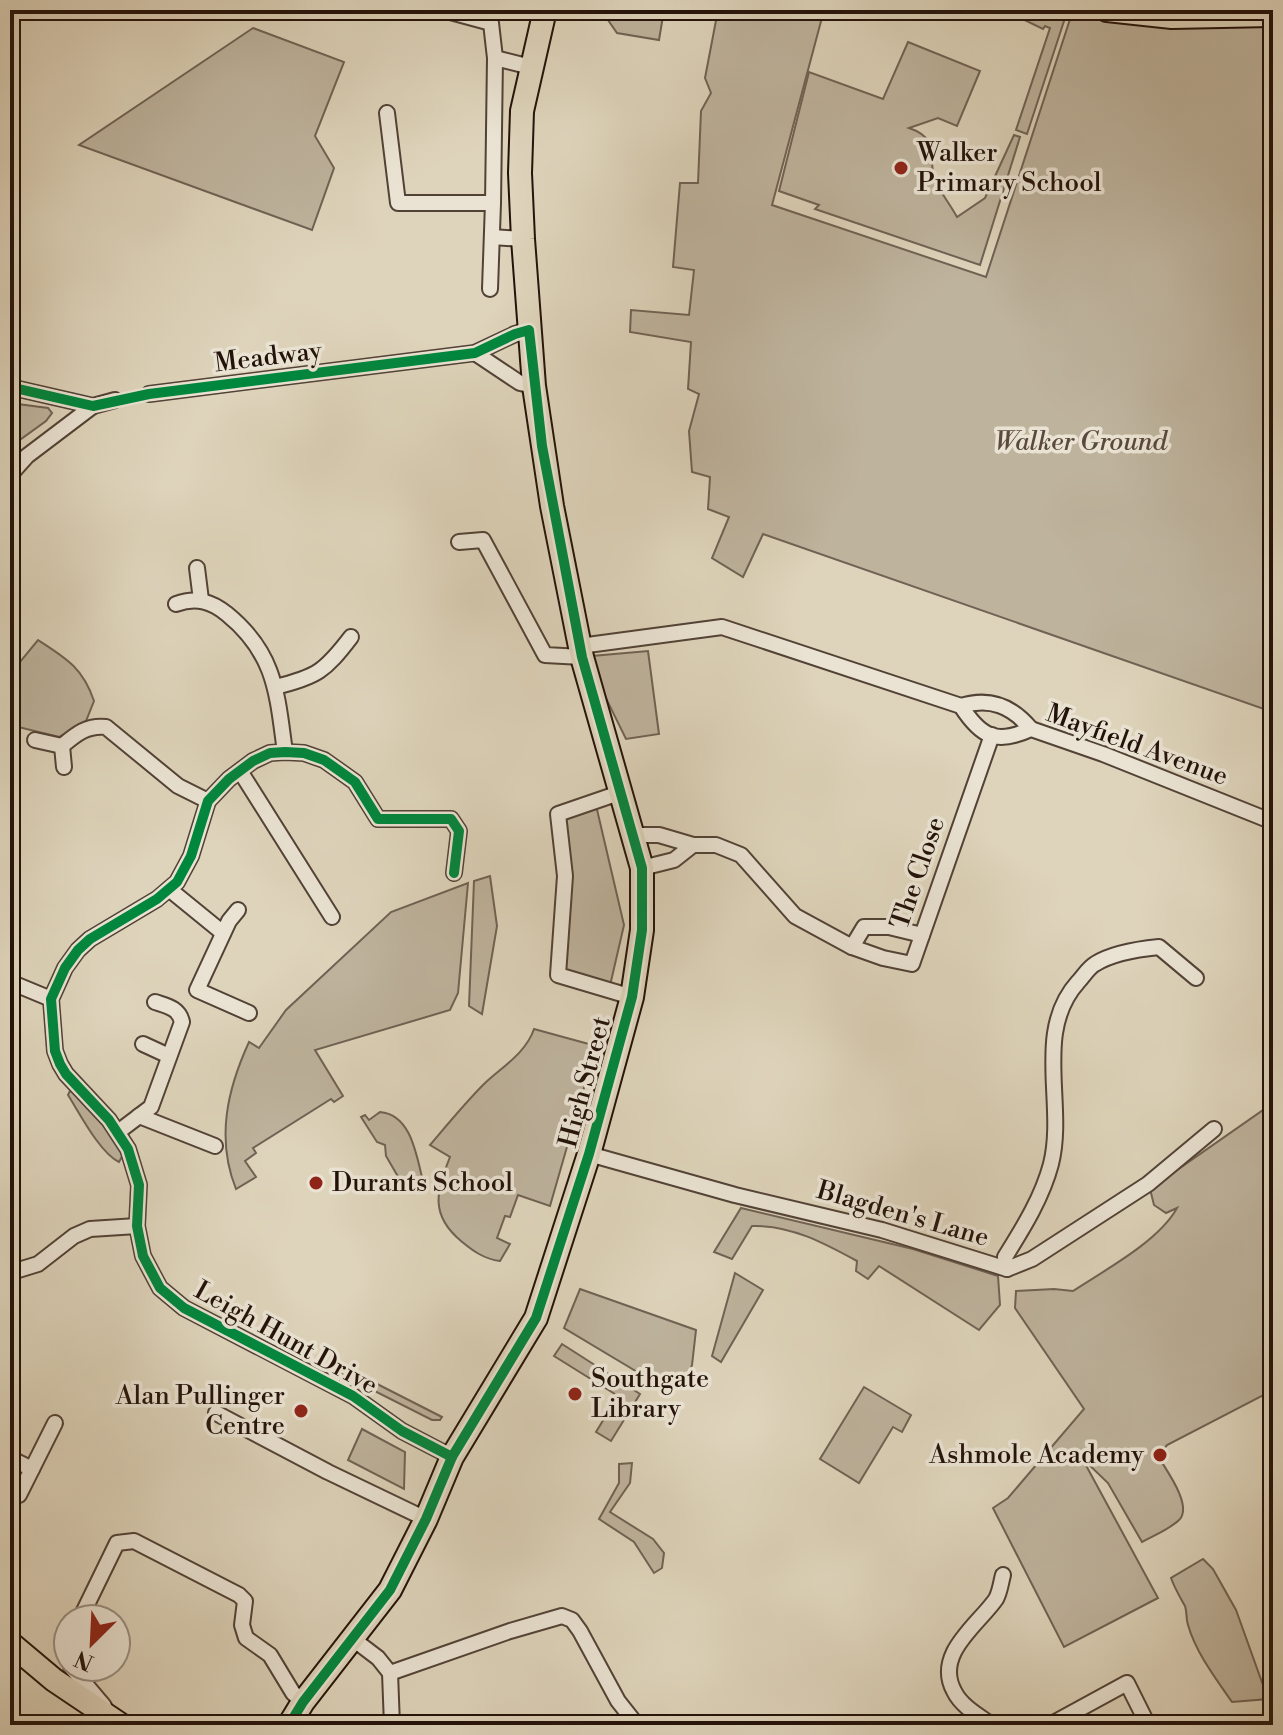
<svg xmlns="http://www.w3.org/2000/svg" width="1283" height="1735" font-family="'Libre Bodoni',serif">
	<rect width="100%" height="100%" fill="#ded4bb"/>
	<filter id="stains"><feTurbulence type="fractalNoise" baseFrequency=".0025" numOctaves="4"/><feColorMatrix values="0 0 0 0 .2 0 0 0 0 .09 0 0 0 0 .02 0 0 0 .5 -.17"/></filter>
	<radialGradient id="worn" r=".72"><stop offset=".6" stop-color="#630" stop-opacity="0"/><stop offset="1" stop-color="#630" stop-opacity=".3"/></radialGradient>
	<g fill="#beb39d" stroke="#706254" stroke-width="2">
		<polygon points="609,10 664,10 659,40 617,33 608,20"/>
		<polygon points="718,10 759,10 763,12 767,10 824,10 772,205 986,277 1073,10 1273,12 1273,723 1267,710 763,534 743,577 712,558 729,517 708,509 710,477 692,472 689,431 699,394 688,389 691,342 630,332 631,310 689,315 694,270 673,267 680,183 698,183 701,111 711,93 705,78"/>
		<polygon points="1004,10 1061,10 1067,12 1027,134 1016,130 1050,28 1045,26 1043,29"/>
		<polygon points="253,28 344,62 315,136 334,168 312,230 79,145"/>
		<path d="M908,42L980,71L957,126L938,118L909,128C942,139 926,159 936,183C942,194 951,206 957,217L985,198L1014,135L1020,137L980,265L815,209L819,205L779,191L809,72L883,99Z"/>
		<polygon points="10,403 48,408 52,413 46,421 10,447"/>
		<path d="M38,640C66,658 83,668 94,701L86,721L59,737L10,725V674Z"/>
		<polygon points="648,651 659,734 626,739 598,682 592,656"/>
		<polygon points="595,801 624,925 609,990 558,975 565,876 558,814"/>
		<polygon points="490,876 497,926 482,1014 469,1006 474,881"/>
		<path d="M468,883L458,993L450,1010L315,1050L343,1096L334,1102L331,1099L253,1148L256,1153L245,1161L256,1177L236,1189C216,1139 227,1090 249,1042L259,1048L286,1010L391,912Z"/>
		<path d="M534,1029L596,1046L550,1206L518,1195L510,1217L505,1216L497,1238L510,1244L500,1261C484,1259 473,1251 461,1241C430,1215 436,1192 450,1157L430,1145C447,1125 465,1103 484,1084C502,1067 526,1053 534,1029Z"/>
		<path d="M70,1091L77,1093L113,1136L124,1153L119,1162C100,1153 80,1114 68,1095Z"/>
		<path d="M1273,1103V1390L1167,1445L1158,1456C1166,1470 1192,1504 1180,1519C1172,1528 1153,1536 1142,1542L1108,1483L1082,1458L1158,1598L1064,1647L993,1508L1008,1498L1084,1409L1015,1308L1016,1291L1054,1289L1073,1291C1105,1270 1159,1241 1177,1208L1166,1213L1154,1205L1150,1189Z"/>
		<path d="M380,1112C414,1115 417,1162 425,1189L417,1188L410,1181L400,1180L386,1156L385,1145L377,1142L361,1117L365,1115L369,1120Z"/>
		<path d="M741,1208L913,1249L998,1276L1000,1305L979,1330L879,1266L868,1279L856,1271L857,1261C824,1243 791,1225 752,1226L732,1259L714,1252Z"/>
		<polygon points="735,1273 763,1290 721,1362 712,1356"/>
		<polygon points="580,1289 696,1330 692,1365 685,1384 669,1391 564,1328"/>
		<polygon points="562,1344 640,1394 611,1441 596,1432 618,1396 554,1356"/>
		<polygon points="332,1361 442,1417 440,1420 432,1420 329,1368"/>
		<polygon points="864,1387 911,1415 902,1432 893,1427 859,1483 820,1459"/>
		<polygon points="362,1429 405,1452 404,1489 348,1460"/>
		<polygon points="632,1463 630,1483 610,1512 653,1539 664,1553 662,1568 654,1573 634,1542 599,1519 619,1483 619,1464"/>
		<path d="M1203,1559L1213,1569L1236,1610L1268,1699L1232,1702C1216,1679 1196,1653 1188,1625C1186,1619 1187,1612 1185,1606C1180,1597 1175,1589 1171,1578Z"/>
	</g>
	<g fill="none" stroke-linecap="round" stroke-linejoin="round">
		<g stroke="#524236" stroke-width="18">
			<g id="street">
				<polyline points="443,10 491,23 495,58 493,203"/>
				<polyline points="495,58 531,67"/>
				<polyline points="387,113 398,203 493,203 490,289"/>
				<polyline points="492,237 523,239"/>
				<polyline points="475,353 520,383 534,386"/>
				<polyline points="10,387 93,406 115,400"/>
				<polyline points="149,394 475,353 515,334 529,330"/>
				<polyline points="10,475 27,456 93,406"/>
				<polyline points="459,542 483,540 545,655 582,657"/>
				<polyline points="197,568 201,600"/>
				<path d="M176,604C196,597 211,601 227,614C276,654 277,694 285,752"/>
				<path d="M580,646L722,627L961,706C981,737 996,745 1031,729L1103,754L1273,822"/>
				<path d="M275,687C317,677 325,671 351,637"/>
				<path d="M961,706C990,697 1012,706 1031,729"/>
				<polyline points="35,740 62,746"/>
				<path d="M64,767L62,746C76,734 87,725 106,727L178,786L208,801"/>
				<polyline points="240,771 332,917"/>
				<polyline points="622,792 558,814 565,876 558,975 632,997"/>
				<polyline points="633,835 659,835 693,845 716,845 741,855 795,916 852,947 883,958 912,964 992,735"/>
				<polyline points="642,868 674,860 693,845"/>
				<polyline points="169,889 223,933"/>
				<polyline points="238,910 229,921 197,990 249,1013"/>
				<polyline points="852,947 864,927 889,927 922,935"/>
				<polyline points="10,982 51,999"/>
				<polyline points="143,1044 169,1056"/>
				<polyline points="139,1116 215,1146"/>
				<path d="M118,1132L151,1107L182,1022C179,1008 167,1006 155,1002"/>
				<polyline points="589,1154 735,1195 882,1230 1007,1269 1032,1259 1148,1184 1214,1129"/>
				<path d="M1007,1269L1005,1257C1023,1228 1042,1198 1051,1164C1066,1104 1033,1032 1078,982C1083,977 1088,968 1095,964C1112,953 1139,949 1159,947L1196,978"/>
				<polyline points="10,1277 12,1272 38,1264 74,1236 90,1229 137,1226"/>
				<polyline points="216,1413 328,1472 426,1519"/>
				<polyline points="452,1457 402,1431 353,1396 184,1308 160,1288 143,1256 137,1226 139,1185 128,1149 109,1120 66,1074 60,1064 55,1051 51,999 65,968 78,950 90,939 157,899 177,882 191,856 208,801 229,779 253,761 270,753 285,752 304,753 324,760 355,782 378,819 451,819 459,831 454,873"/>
				<polyline points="10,1458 32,1469"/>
				<polyline points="19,1495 55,1423"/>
				<polyline points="80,1619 117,1543 134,1541 239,1595 245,1601 242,1625 246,1638 270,1655 293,1693 303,1702"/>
				<polyline points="353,1639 378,1658 390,1673 392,1725"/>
				<polyline points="68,1645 65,1651 68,1658"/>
				<polyline points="71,1667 104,1706"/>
				<polyline points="390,1673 510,1631 562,1616 572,1620 580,1631 618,1701 637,1725"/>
				<path d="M992,1725C979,1716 961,1706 954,1691C934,1654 978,1625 996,1599C1000,1592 1001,1582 1003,1575"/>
				<polyline points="1050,1725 1127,1683 1148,1725"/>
			</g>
		</g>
		<g stroke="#23120a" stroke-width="26">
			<g id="primary">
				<polyline points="1107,10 1172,17 1273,15"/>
				<polyline points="10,1643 54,1680 121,1725"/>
				<polyline points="289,1725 303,1702 390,1590 426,1519 452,1457 536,1318 589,1154 632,997 642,930 642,868 582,657 552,506 534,386 523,239 520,173 522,111 545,10"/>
			</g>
		</g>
		<use href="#street" stroke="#eae3d3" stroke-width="14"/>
		<use href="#primary" stroke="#ded4bb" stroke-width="22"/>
		<g stroke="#eae3d3" stroke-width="15">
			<g id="cycleway">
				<polyline points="10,387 93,406 149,394 475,353 515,334 529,330 542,446 582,657 642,868 642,930 632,997 589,1154 536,1318 452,1457 426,1519 390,1590 303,1702 289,1725"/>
				<polyline points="452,1457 402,1431 353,1396 184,1308 160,1288 143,1256 137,1226 139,1185 128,1149 109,1120 66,1074 60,1064 55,1051 51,999 65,968 78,950 90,939 157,899 177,882 191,856 208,801 229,779 253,761 270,753 285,752 304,753 324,760 355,782 378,819 451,819 459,831 454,873"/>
			</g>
		</g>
		<use href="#cycleway" stroke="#00873e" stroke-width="10"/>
	</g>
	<g fill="#8f2418" stroke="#eae3d3" stroke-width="3">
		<circle cx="901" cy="168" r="8"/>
		<circle cx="316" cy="1183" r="8"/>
		<circle cx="575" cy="1394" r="8"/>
		<circle cx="301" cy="1411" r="8"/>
		<circle cx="1160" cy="1455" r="8"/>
	</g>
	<g text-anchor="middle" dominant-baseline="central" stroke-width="7" stroke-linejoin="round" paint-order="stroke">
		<g font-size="26" fill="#23120a" stroke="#eae3d3" text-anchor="start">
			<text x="917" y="153">Walker<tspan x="917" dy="30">Primary School</tspan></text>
			<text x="332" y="1183">Durants School</text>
			<text x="591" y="1379">Southgate<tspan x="591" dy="30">Library</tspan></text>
			<text x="285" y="1396" text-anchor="end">Alan Pullinger<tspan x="285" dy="30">Centre</tspan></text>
			<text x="1144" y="1455" text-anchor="end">Ashmole Academy</text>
		</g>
		<g font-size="26" fill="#23120a" stroke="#eae3d3">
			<text transform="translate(268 357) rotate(-7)">Meadway</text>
			<text transform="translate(1137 745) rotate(20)">Mayfield Avenue</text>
			<text transform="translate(918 873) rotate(-71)">The Close</text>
			<text transform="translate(585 1082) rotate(-75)">High Street</text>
			<text transform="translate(903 1214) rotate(16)">Blagden's Lane</text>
			<text transform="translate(286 1338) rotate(29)">Leigh Hunt Drive</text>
		</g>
		<g font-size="26" font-style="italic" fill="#594a3d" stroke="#eae3d3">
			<text x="1081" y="442">Walker Ground</text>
		</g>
	</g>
	<rect width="1283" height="1735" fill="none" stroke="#ded4bb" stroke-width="40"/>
	<rect x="12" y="12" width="1259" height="1711" fill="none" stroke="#23120a" stroke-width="4"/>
	<rect x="20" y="20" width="1243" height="1695" fill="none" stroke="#23120a" stroke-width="2"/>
	<g transform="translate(92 1643) rotate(204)"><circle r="38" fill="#eae3d3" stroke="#9a8f83" stroke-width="2"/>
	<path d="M0-6L14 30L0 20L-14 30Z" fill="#8f2418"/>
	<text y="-12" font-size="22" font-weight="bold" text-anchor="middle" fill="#23120a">N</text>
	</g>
	<rect width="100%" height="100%" filter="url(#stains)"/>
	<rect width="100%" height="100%" fill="url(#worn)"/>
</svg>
